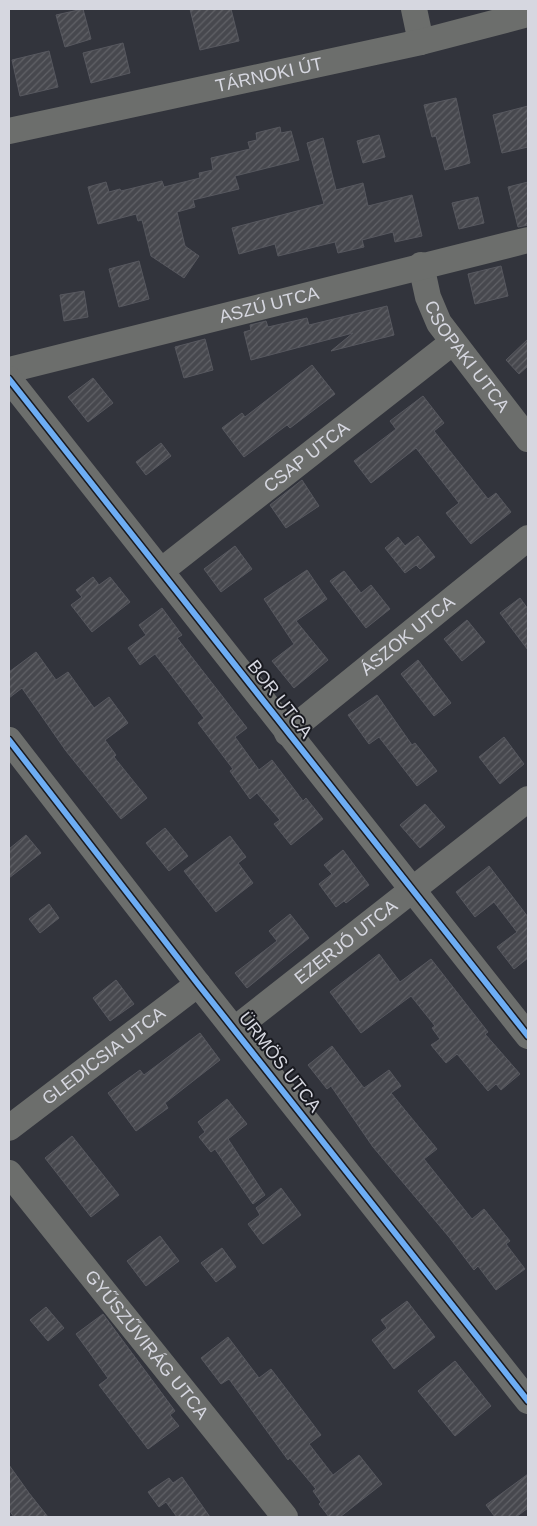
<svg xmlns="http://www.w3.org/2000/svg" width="537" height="1526" font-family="Helvetica,sans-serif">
	<defs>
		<pattern id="building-hatch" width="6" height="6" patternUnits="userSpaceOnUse" patternTransform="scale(1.25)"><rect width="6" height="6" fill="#47484e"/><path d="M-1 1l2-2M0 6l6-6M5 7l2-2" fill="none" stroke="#616267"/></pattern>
	</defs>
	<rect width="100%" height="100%" fill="#32343c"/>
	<g fill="url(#building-hatch)" stroke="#57585f">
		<polygon points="83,9 91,39 65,47 56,15"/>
		<polygon points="190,9 231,9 239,41 200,50"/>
		<polygon points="123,43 130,73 91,83 83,53"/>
		<polygon points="49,51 58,87 20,96 12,60"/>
		<polygon points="456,98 470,163 445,170 436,136 432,137 424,105"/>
		<polygon points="528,106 528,147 502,153 493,115"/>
		<polygon points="280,127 281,133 291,131 299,160 235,176 239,189 193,200 195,207 177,212 185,246 199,256 184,278 151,256 142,220 138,221 136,214 98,224 88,187 106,182 109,192 120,189 121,191 162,181 164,187 200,178 199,173 213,170 211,158 250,149 248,142 257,140 256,133"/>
		<polygon points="379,135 385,157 363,163 357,141"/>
		<polygon points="323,138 336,190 363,183 368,206 412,195 422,236 395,242 393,232 362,240 364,247 338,253 335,242 278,256 275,244 239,254 232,228 324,204 307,143"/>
		<polygon points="528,182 528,225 518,227 508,187"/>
		<polygon points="478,197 484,223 459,229 452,203"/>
		<polygon points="139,261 149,299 119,307 109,269"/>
		<polygon points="501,266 508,296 475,304 468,274"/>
		<polygon points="84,291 88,317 64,321 60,295"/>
		<polygon points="387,306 394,335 331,351 353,333 251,360 244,332 251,330 250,325 266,321 268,327 307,318 309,325"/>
		<polygon points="205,339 213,370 184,378 175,347"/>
		<polygon points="528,339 528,366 519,374 506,360"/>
		<polygon points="312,365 335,394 290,428 287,425 244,457 222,428 242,413 245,417"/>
		<polygon points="93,378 113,403 88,422 68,397"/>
		<polygon points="423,396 444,423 434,431 488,499 496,493 511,512 471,544 446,513 459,503 416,448 371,483 354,461 396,429 390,421"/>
		<polygon points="161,443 171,456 146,475 136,462"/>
		<polygon points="302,480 319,506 286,528 270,505"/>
		<polygon points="418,536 435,557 420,569 416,565 405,573 385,548 398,537 405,546"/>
		<polygon points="235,546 252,569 221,592 204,569"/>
		<polygon points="307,570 327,599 296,621 328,660 294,688 272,661 294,644 264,599"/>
		<polygon points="344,571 361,593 371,585 390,609 366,628 330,581"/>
		<polygon points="93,577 99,585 110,577 130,602 92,632 71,605 82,597 76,590"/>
		<polygon points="520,598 528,609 528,650 500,613"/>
		<polygon points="162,608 182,635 177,638 247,728 235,737 259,770 272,760 303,801 306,798 323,819 291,845 274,824 280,820 257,793 250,799 230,771 233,769 198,723 204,718 155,654 140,665 128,648 146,635 139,625"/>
		<polygon points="467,620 485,642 462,661 444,639"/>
		<polygon points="36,652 56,680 68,672 94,708 109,697 128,723 105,740 116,755 114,757 147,798 121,819 66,751 22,688 9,698 9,672"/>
		<polygon points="418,660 451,703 434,716 401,674"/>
		<polygon points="377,695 412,745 415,743 437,771 417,786 379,737 369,744 348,715"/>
		<polygon points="504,737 524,764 500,784 479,757"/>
		<polygon points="425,804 445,827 420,848 400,825"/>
		<polygon points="165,828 188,856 169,871 146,843"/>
		<polygon points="26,835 41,853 9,878 9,849"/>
		<polygon points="230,836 246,857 238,863 253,883 216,912 184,871"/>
		<polygon points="343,850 369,885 346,903 344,901 336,907 319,884 332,874 324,865"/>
		<polygon points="489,866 528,917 528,958 514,969 497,947 517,932 494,902 475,917 456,892"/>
		<polygon points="49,904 59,918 40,933 29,919"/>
		<polygon points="290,914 309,938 247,988 235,973 277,941 269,931"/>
		<polygon points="379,954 400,982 431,959 488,1032 485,1034 520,1074 501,1090 496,1084 488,1091 457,1054 446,1063 431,1045 440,1039 432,1028 435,1026 411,996 361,1033 330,992"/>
		<polygon points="116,980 134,1004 110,1021 93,998"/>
		<polygon points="200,1033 220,1060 165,1103 168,1108 136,1131 108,1093 140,1070 144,1075"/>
		<polygon points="332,1046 364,1088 389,1070 401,1086 391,1093 437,1149 424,1159 472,1219 484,1209 510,1241 506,1244 525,1269 496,1290 478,1266 474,1270 449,1237 373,1147 331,1086 327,1089 308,1065"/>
		<polygon points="227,1099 247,1124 228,1139 265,1195 253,1204 215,1149 211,1152 199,1137 205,1132 198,1122"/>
		<polygon points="72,1136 119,1195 91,1217 45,1158"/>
		<polygon points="281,1188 301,1215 263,1244 248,1224 260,1215 256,1208"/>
		<polygon points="160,1236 179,1261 146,1286 127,1261"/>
		<polygon points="222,1248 236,1267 216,1282 201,1263"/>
		<polygon points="407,1301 435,1337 394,1369 372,1340 387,1328 381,1320"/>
		<polygon points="46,1307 64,1328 48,1341 30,1320"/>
		<polygon points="103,1314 175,1411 170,1415 179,1426 148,1449 99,1385 108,1378 76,1334"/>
		<polygon points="228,1337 259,1378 271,1369 306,1415 321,1435 309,1444 333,1475 359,1455 382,1484 340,1517 329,1517 319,1504 321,1502 313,1491 316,1489 290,1458 288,1460 229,1379 221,1384 201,1358"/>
		<polygon points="455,1361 491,1406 455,1436 418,1391"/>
		<polygon points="9,1465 29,1493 48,1517 14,1517 9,1510"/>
		<polygon points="528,1474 528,1508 516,1517 495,1517 486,1505"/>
		<polygon points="182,1477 210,1517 177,1517 166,1502 159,1507 148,1492 169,1478 173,1483"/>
	</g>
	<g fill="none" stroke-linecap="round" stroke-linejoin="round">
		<g stroke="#6c6e6c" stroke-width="26">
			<polyline points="414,9 421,42"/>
			<path id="s1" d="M9,131L421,42L528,14"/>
			<path id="s2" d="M421,265L428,297L439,323L528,439"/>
			<path id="s3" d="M9,370L528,240"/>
			<polyline points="9,379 528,1036"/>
			<path id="s4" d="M161,571L453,342"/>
			<path id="s5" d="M287,733L528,538"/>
			<polyline points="9,740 198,984 528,1401"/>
			<path id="s6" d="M235,1029L528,799"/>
			<path id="s7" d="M9,1128L198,984"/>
			<path id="s8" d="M9,1173L285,1517"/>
		</g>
		<g stroke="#191a20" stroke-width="9">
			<g id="cycleway">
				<polyline points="9,379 528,1036"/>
				<polyline points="9,740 198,984 528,1401"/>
			</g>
		</g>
		<use href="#cycleway" stroke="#6dadf4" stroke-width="6"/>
	</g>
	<g text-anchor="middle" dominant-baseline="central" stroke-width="4" stroke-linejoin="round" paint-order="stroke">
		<g font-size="18" fill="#d6d7e0" stroke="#191a20">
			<text stroke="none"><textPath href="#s1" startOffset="266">TÁRNOKI ÚT</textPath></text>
			<text stroke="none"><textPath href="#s3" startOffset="268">ASZÚ UTCA</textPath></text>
			<text stroke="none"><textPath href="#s2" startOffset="104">CSOPAKI UTCA</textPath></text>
			<text stroke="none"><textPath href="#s4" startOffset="185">CSAP UTCA</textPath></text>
			<text stroke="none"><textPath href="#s5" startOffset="155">ÁSZOK UTCA</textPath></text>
			<text transform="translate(280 699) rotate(52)">BOR UTCA</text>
			<text stroke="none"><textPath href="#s6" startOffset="141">EZERJÓ UTCA</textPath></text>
			<text stroke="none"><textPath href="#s7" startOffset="119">GLEDICSIA UTCA</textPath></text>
			<text transform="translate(280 1062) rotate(52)">ÜRMÖS UTCA</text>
			<text stroke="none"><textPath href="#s8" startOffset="220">GYŰSZŰVIRÁG UTCA</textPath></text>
		</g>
	</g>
	<rect width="537" height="1526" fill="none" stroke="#d6d7e0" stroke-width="20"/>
</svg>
